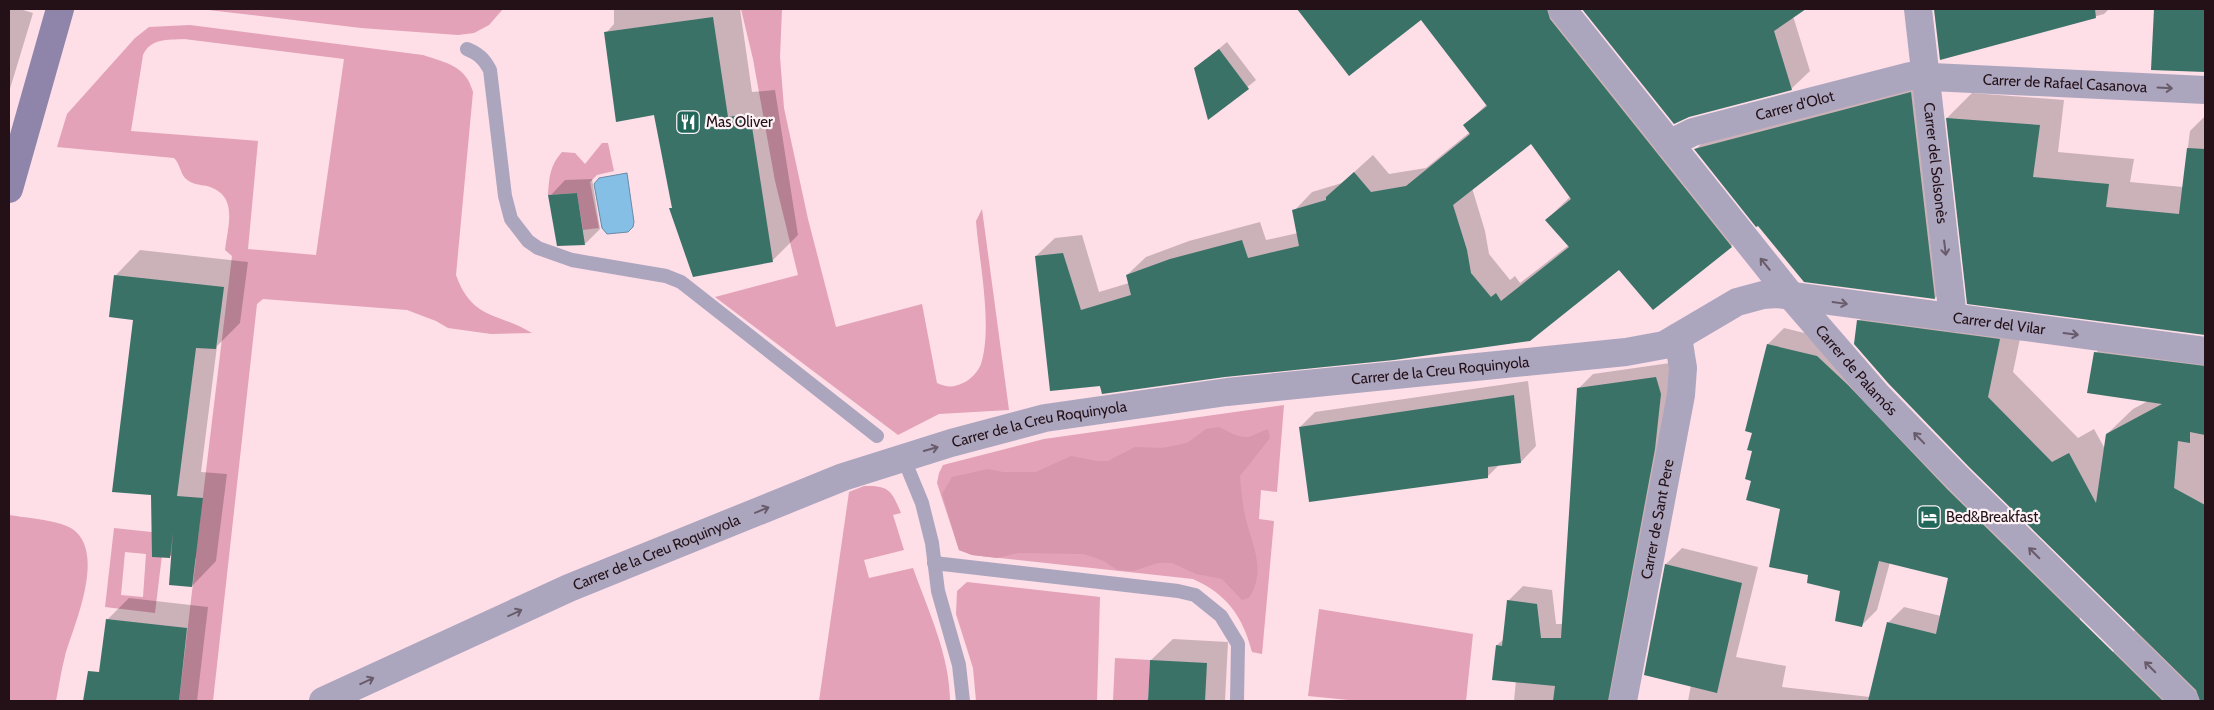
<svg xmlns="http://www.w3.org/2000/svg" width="2214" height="710" font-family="Cabin,sans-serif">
	<rect width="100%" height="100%" fill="#fedee7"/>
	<g fill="#e3a2b7" fill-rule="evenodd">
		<polygon points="200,9 503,9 489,25 474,33 458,35 361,28"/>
		<path d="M741,9H782L780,57L784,108L808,219L836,327L922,304L937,383C946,387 953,388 963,383C970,380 978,372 981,364C993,326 979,261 976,221L982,209L1009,410L939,414L898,435L715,297L798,275L775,181L753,59Z"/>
		<path d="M190,25L423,55C447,63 466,66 473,92L456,275C472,320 497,312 532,333L491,334L448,328L436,321L407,310L263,299L257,304L213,701H179L196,558L162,555L155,613L105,607L114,528L198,537L232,256L225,250C228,225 239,195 207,186C200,185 191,184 185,178C180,172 180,164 174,158L57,147L67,114L135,38L149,27ZM184,39L344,59L316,255L248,249L258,141L131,131L143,55C151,38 167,40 184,39ZM125,552L146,554L143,597L121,595Z"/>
		<path d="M602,143H608L614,171L597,175L590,182L599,228L583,230L577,193L548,195C549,178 550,165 562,152L575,153L585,164Z"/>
		<path d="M1284,405L1277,492L1261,490L1259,519L1274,521L1262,654L1252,652C1243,617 1227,594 1193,579L972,555L959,550L937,483L939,473L943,465L1044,439Z"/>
		<path d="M864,486C889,485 892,491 901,513L893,515L904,550L864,560L869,578L913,568C928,610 950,656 950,701H819L849,492Z"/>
		<path d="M9,515C26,518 63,520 75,531C105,557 74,625 65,656C61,671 59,686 56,701H9Z"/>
		<polygon points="967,582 1100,597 1097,701 976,701 973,668 956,614 957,591"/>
		<polygon points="1319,609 1473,634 1466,701 1359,701 1308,696"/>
		<polygon points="1115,658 1150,660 1148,701 1113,701"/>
	</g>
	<path fill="#d897ac" d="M1219,427C1227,431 1238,438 1248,437C1254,436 1261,431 1268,429L1270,438L1240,476C1241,488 1242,500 1244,511C1250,542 1268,568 1249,598L1242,600L1222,579L1196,574L1172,563H1158L1133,571L1117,570L1104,561L1084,554L1018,553L997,558L972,555L959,550L942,494L952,477L988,469L1003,472H1036L1071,456L1097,461H1108L1135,447L1162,448L1187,443L1206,429Z"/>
	<polygon fill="#85bfe5" stroke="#688ba7" points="627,173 634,222 633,227 628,232 607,234 602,228 594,184 599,178"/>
	<g fill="#0003" fill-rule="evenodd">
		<polygon points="9,9 20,9 33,13 9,92"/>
		<polygon points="614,9 740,9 752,92 775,90 798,235 773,260 671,209 673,206 655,114 606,33 614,24"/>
		<path d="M1311,9H1575L1749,227L1731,246L1619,269L1529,339L1225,375L1103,393L1036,256L1055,238L1082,235L1099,292L1129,283L1127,275L1146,257L1189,241L1260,222L1266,240L1298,233L1294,211L1312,192L1342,183L1373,155L1389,174L1426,168L1470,132L1465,125L1487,104L1421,18L1304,16ZM1531,142L1570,197L1546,220L1569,245L1520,283L1515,276L1510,280L1489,254L1485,231L1472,188Z"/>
		<polygon points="1583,9 1804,9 1793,16 1810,71 1791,89 1688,116 1674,123"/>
		<polygon points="1934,9 2109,9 2104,14 1941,59"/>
		<polygon points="2156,9 2205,9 2205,51 2187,70 2153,69"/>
		<polygon points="1227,42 1256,80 1209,118 1195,69"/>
		<polygon points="1932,71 1956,277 1935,298 1696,149 1717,128"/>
		<polygon points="1972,93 2064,100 2058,152 2134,159 2130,182 2183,187 2190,131 2205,116 2205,334 1968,302 1947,118"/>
		<polygon points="592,179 600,229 585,244 550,196 565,180"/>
		<polygon points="140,250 248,262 240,323 217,346 201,472 227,474 216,561 192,586 173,553 169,557 153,494 134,319 111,316 116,275"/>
		<polygon points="1884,296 2025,315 2013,372 2078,438 2094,429 2105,449 2107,434 2133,409 2148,401 2096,353 2121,327 2205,339 2205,701 2102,701 2113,652 2136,629 1859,321"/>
		<polygon points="1784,328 1833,340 2086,594 2060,698 2057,701 1688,701 1691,685 1645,675 1666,564 1682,548 1758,567 1736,657 1786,666 1782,687 1870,697 1888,623 1904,607 1941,616 1949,577 1890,562 1877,610 1861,626 1842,590 1782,508 1752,480 1753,432 1768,344"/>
		<polygon points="1670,363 1675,379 1620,701 1514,701 1516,680 1497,645 1504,639 1509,600 1523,586 1552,590 1556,624 1563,624 1578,389 1593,374"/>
		<polygon points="1528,381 1536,446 1521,462 1500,464 1487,477 1300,427 1315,412"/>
		<polygon points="129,598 208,607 197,701 97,701 107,620"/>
		<polygon points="1173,639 1228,642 1225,701 1146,701 1149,698 1151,660"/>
	</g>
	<g fill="#3a7267" fill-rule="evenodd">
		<path d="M1297,9H1547L1550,19L1732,247L1653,310L1619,270L1530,341L1394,360L1225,377L1102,394L1100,386L1050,391L1035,256L1063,253L1081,310L1131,295L1126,275L1170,259L1242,240L1248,258L1299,246L1292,210L1326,200V197L1354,172L1371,192L1406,186L1470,134L1463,125L1487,106L1421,20L1349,76ZM1531,144L1571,199L1545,220L1569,247L1501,301L1496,293L1491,297L1471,273L1467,250L1453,205Z"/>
		<polygon points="1582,9 1806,9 1774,31 1792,90 1689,117 1674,124"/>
		<polygon points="1934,9 2095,9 2096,18 1940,60"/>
		<polygon points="2154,9 2205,9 2205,72 2151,70"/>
		<polygon points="713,17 728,117 750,114 773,262 693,277 669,208 672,208 654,115 616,122 604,32"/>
		<polygon points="1219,49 1249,89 1208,120 1194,68"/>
		<polygon points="1911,92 1935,299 1804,282 1758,226 1756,227 1694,149"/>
		<polygon points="1946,118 2040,125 2033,177 2109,184 2106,207 2179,214 2187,148 2205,149 2205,335 1967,304"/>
		<polygon points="577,193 585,245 557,246 548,195"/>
		<polygon points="114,275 224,287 216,349 196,348 177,496 203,498 192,587 169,585 173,532 170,558 152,557 151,495 112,492 133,320 109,317"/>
		<polygon points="1857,320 2000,339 1988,397 2052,462 2069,453 2096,503 2106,434 2162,404 2087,393 2094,352 2205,366 2205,435 2190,432 2190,443 2178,441 2174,488 2205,505 2205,701 2200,701 2196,690 1969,467 1888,383 1854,344"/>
		<polygon points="1767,344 1817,356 1848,385 1947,489 2163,701 1868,701 1887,622 1936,634 1948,578 1879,561 1862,627 1835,621 1840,591 1807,583 1808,575 1769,567 1780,509 1746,500 1751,481 1745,479 1752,451 1747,450 1752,433 1745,431"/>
		<polygon points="1656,377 1661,394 1655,449 1608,701 1553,701 1555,686 1492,680 1496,645 1502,646 1507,600 1537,604 1541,638 1561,638 1577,388"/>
		<polygon points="1514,395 1521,463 1488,467 1488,478 1309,502 1299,427"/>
		<polygon points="1665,564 1742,583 1717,693 1644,675"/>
		<polygon points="106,619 187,628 179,701 83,701 88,671 99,672"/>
		<polygon points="1150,660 1207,663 1205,701 1148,701"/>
	</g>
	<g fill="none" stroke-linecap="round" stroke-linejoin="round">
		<g stroke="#aca5be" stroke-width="14">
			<path d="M467,49C479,54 484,59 490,70L505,196L511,219L528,241L538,248L572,260L666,276L681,282L877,436"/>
			<polyline points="903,457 922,503 932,543 938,591 959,665 963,701"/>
			<polyline points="934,563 1178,591 1195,595 1221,616 1238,644 1237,701"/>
		</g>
		<g stroke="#aca5be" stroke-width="28">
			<path id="s1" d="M1562,9L1792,297L1876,394L1958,478L2185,701"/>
			<path id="s2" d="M1918,9L1953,318"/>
			<path id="s3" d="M1669,144L1693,132L1910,76L2205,90"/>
			<path id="s4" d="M323,701L569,588L843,477L951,443L1045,418L1227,392L1626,352L1664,345L1737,302L1763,295L1777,294L2205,351"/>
			<path id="s5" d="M1623,701L1681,395L1683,368L1678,337"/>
		</g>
		<polyline stroke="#8f84a9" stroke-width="28" points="9,189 60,9"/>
	</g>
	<defs><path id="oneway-shaft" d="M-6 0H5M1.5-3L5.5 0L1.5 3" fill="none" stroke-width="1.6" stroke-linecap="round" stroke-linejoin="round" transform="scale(1.25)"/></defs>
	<g stroke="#685b6a">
		<use href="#oneway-shaft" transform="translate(2165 88) rotate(3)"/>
		<use href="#oneway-shaft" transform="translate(1945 248) rotate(83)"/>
		<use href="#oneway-shaft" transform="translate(1765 264) rotate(-129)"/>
		<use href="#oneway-shaft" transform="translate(1840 303) rotate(8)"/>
		<use href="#oneway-shaft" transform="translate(2071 334) rotate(7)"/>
		<use href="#oneway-shaft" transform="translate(1919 438) rotate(-134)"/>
		<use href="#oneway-shaft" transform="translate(931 449) rotate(-16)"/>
		<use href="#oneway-shaft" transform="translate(762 510) rotate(-22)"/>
		<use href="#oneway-shaft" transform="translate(2034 553) rotate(-135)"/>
		<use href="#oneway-shaft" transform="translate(515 613) rotate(-25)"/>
		<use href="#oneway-shaft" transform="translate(2150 667) rotate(-135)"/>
		<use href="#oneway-shaft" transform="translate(367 681) rotate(-25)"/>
	</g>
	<defs>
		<g id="restaurant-square" transform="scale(1.25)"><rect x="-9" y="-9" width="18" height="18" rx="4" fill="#21675a" stroke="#fdf2f5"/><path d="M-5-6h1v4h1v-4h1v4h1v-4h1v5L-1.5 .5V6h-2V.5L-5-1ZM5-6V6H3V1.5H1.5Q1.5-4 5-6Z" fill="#fff"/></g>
		<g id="hotel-square" transform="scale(1.25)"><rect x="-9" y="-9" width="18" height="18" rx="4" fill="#21675a" stroke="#fdf2f5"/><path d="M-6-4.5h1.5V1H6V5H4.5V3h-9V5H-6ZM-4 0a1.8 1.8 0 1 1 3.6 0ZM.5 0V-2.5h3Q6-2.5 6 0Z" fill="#fff"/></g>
	</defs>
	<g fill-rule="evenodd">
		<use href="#restaurant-square" x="688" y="122"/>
		<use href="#hotel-square" x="1929" y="517"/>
	</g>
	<g text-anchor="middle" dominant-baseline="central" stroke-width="4.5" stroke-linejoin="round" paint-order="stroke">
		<g font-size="15" fill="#231117" stroke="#fdf2f5">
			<text stroke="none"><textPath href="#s3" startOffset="406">Carrer de Rafael Casanova</textPath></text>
			<text stroke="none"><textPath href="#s3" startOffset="132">Carrer d'Olot</textPath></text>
			<text stroke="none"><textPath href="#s2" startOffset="155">Carrer del Solsonès</textPath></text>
			<text stroke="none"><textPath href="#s4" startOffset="1750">Carrer del Vilar</textPath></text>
			<text stroke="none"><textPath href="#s1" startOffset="466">Carrer de Palamós</textPath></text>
			<text stroke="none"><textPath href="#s4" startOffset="1175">Carrer de la Creu Roquinyola</textPath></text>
			<text stroke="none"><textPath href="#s4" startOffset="770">Carrer de la Creu Roquinyola</textPath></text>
			<text stroke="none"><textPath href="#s5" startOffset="185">Carrer de Sant Pere</textPath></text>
			<text stroke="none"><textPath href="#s4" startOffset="365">Carrer de la Creu Roquinyola</textPath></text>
		</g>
		<g font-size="15" fill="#231117" stroke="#fdf2f5" text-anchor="start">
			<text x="706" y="122">Mas Oliver</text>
			<text x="1946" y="517">Bed&amp;Breakfast</text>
		</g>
	</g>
	<rect width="2214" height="710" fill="none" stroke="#231117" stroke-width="20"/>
</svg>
